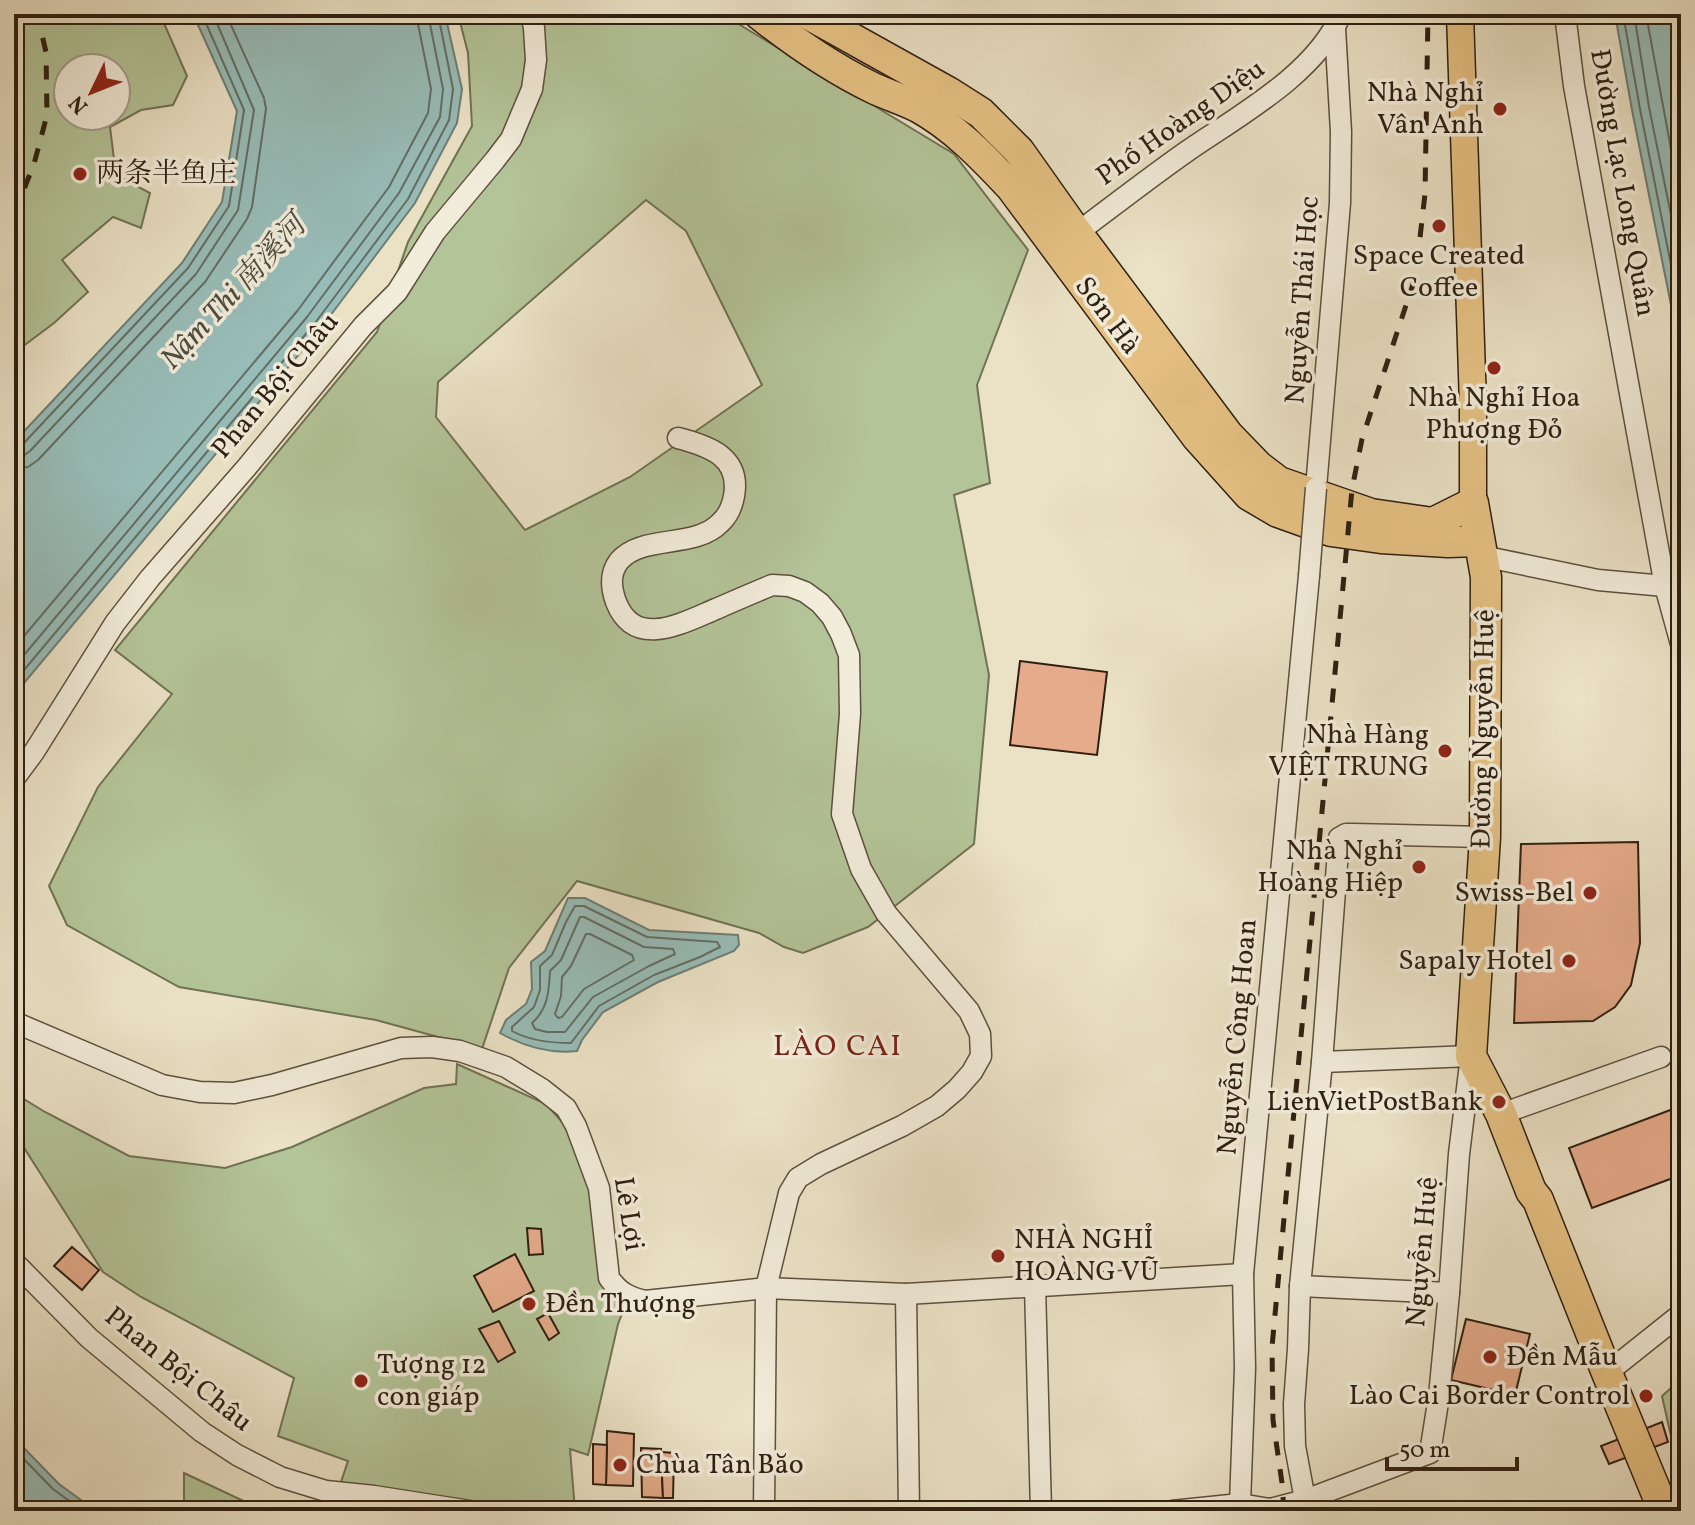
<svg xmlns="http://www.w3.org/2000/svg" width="1695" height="1525" font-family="Vollkorn,'Noto Serif SC',serif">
	<rect width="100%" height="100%" fill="#ebe2c6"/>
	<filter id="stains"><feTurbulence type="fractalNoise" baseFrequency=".0025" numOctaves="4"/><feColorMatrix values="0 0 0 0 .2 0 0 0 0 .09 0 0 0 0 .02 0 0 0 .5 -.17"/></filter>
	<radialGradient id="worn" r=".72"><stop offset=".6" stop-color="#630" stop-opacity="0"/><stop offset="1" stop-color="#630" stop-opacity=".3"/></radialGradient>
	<g fill="#b3c498" stroke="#707254" stroke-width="2" fill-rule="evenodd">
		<path d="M14,14H160L187,76L173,105L141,110L110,127L116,175L150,193L141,228L113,217L62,260L88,292L54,323L14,353ZM68,68H116V116H68Z"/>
		<path d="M458,14H722L954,154L1028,250L977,385L990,483L954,495L989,675L974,844L868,927L803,953L784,947L759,933L577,881L509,968L482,1049L376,1020L179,987L67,925L49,886L98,787L172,694L115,650L377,332L408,242L472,126L468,53ZM646,200L686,231L762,385L630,477L525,530L436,417L438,382Z"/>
		<polygon points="457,1064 546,1104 564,1124 591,1189 605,1291 626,1304 618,1324 588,1455 570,1449 575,1511 442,1511 340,1485 348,1461 278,1436 294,1378 141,1297 103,1272 14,1132 14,1093 45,1112 129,1156 225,1168 292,1147 424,1088 456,1084"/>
		<polygon points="1681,1379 1681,1439 1673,1445 1662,1396"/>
		<polygon points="184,1473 265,1511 184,1511"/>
	</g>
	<g fill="#98bdb8" stroke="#6e7e75" stroke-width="2">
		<polygon points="193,14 445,14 462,89 457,123 415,203 321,328 14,695 14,442 182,263 222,202 237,111"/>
		<polygon points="1615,14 1681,14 1681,355 1632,110"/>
		<path d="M568,898H585L649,930L738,935L739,945L734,951L658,982L603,1012L582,1040L577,1051C550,1054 523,1046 500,1033L506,1020L526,1004L532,989L531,962L545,951Z"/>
		<polygon points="14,1438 59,1484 96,1511 14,1511"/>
	</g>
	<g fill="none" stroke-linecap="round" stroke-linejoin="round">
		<g stroke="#636e64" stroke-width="2">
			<polyline points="1623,14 1640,109 1681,315"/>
			<polyline points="1634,14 1649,107 1681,264"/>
			<polyline points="1646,14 1681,203"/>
			<polyline points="14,447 23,444 188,268 229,206 244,110 202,14"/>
			<polyline points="14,457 23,456 30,451 196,274 238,210 254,110 213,14"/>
			<polyline points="14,469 28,467 38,460 205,282 247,219 252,207 266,109 264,98 226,14"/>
			<polyline points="14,648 298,310 389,187 428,113 431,89 416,14"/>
			<polyline points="14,667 307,317 399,193 440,117 443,89 428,14"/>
			<polyline points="14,682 315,323 408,199 449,120 453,89 438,14"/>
			<path d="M575,906H584L647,937L717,942L720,947L700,957L654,975L599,1006L571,1043C551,1043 530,1041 512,1031V1027L534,1007L540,990V966L552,955L566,922Z"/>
			<path d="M580,917H584L644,947L673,949L675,954L649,966L593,997L565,1032H547L535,1029L532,1023C548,1009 549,991 550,971L561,960Z"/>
			<polygon points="586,934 590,934 632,955 634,960 584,989 562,1017 558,1018 555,1014 561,996 562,977 571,966"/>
			<polyline points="14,1449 53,1489 83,1511"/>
		</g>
	</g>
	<g fill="#e5ab8a" stroke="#2e1f11" stroke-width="2">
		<polygon points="1020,661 1107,672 1097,755 1010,745"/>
		<polygon points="1638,842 1640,943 1631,985 1615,1007 1593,1021 1514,1023 1521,844"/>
		<polygon points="1681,1106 1681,1175 1592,1208 1569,1148"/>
		<polygon points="527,1228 541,1229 543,1254 529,1255"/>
		<polygon points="72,1247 99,1270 82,1290 54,1266"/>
		<polygon points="515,1254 534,1291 493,1312 474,1276"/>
		<polygon points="548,1313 559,1333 549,1340 537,1319"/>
		<polygon points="1466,1319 1530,1334 1515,1395 1451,1380"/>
		<polygon points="499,1321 515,1352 498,1362 479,1329"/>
		<polygon points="1662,1422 1668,1442 1609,1464 1601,1446"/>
		<polygon points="607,1431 634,1434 633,1486 606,1485"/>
		<polygon points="593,1444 607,1445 606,1485 593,1484"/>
		<polygon points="641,1448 661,1449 663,1498 642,1497"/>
		<polygon points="661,1452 674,1453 673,1498 663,1498"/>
	</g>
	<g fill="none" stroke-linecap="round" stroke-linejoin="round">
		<g stroke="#5d503e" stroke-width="23">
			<g id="minor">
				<polyline points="1565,14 1574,86 1665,586 1681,644"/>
				<path d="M1077,233C1113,206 1149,178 1186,152C1238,116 1316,74 1341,14"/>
				<path d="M678,438C709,446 741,457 734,496C732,507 728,516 720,523C695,549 642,534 619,561C609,574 611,588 616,602C635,650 682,623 716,609C734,601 753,593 772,585L789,586L805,592L820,603L832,617L841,634L849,655L850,714L842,814L861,869L886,913L969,1011L980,1034L981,1056L972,1072L957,1089L937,1106L902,1126L821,1164L798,1178L789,1193L766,1288L764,1511"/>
				<polyline points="1316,488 1340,203 1341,132 1335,28"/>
				<polyline points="1482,556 1598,580 1665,586"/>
				<polyline points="14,779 34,752 115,623 150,578 247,467 363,326 397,292 435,232 495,160 511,139 532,89 536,60 534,28 531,14"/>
				<path d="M14,1022L162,1085L200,1092L234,1093L272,1085L401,1048L432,1047L460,1051L506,1067L542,1089L566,1108L576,1126L599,1188L609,1278C619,1292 628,1297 645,1301L766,1288L906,1294L1243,1274"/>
				<polyline points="1501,1114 1661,1057"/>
				<polyline points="14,1262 89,1338 202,1432 237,1455 280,1477 326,1491 374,1496 470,1511"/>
				<polyline points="1035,1286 1041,1511"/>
				<polyline points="1300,1286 1449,1293"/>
				<polyline points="906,1294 909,1511"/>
				<polyline points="1607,1373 1681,1314"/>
				<polyline points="1305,1500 1295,1446 1294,1404 1298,1349 1300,1286 1322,1062 1339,838 1346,834 1353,834 1485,837"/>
				<polyline points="1240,1504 1245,1368 1243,1274 1309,576"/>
				<polyline points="1172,1511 1240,1504 1270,1509 1305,1500 1430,1453 1439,1396 1449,1293 1459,1154 1471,1056 1322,1062"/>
			</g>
		</g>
		<g stroke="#2e1f11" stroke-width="29">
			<polyline id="major" points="1460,14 1473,404 1473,503"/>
		</g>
		<g stroke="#2e1f11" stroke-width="33">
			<g id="highway">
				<path d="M759,14C793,41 834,69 873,88C888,95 904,100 918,107C954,127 983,157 1011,187L1197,437L1249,495L1278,512L1331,531L1381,538L1448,542L1479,541"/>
				<polyline points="808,14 948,92 981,113 1019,151 1077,233 1228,435 1258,466 1279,482 1371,514 1433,523 1473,503 1486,577 1485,837 1471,1056 1501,1114 1531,1191 1538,1200 1607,1373 1664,1511"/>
			</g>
		</g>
		<use href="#minor" stroke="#f2ecda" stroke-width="20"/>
		<use href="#major" stroke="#e6c183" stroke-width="26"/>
		<use href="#highway" stroke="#e6c183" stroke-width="30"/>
		<g stroke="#2e1f11" stroke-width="5" stroke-dasharray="14 14" stroke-linecap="butt">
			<polyline points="14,214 34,164 47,115 46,52 37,14"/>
			<polyline points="1284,1511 1282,1483 1273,1420 1272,1347 1344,576 1352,489 1362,439 1413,284 1418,255 1425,194 1428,14"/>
		</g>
		<g stroke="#5d503e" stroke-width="23" stroke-linecap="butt">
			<polyline id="minor-bridge" points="1309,576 1316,488"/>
		</g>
		<use href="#minor-bridge" stroke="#f2ecda" stroke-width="20"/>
	</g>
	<g fill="#8f2418" stroke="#f2ecda" stroke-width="3">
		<circle cx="1500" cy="109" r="8"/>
		<circle cx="80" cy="174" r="8"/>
		<circle cx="1439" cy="226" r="8"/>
		<circle cx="1494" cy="368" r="8"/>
		<circle cx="1445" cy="751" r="8"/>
		<circle cx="1419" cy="867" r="8"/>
		<circle cx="1590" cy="893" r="8"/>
		<circle cx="1569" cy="961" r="8"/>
		<circle cx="1499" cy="1102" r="8"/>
		<circle cx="998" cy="1256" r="8"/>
		<circle cx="529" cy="1304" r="8"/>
		<circle cx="1490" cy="1357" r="8"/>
		<circle cx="361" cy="1381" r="8"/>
		<circle cx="1646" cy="1396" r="8"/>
		<circle cx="620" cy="1465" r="8"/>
	</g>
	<g text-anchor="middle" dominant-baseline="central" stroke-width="7" stroke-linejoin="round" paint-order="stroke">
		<g font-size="28" fill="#2e1f11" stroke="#f2ecda" text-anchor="end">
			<text x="1484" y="93">Nhà Nghỉ<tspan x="1484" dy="32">Vân Anh</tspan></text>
			<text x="96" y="174" text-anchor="start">两条半鱼庄</text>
			<text x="1439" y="256" text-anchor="middle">Space Created<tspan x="1439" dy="32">Coffee</tspan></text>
			<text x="1494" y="398" text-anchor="middle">Nhà Nghỉ Hoa<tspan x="1494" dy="32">Phượng Đỏ</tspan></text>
			<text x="1429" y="735">Nhà Hàng<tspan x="1429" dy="32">VIỆT TRUNG</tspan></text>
			<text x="1403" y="851">Nhà Nghỉ<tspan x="1403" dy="32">Hoàng Hiệp</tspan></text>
			<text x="1574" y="893">Swiss-Bel</text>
			<text x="1553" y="961">Sapaly Hotel</text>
			<text x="1483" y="1102">LienVietPostBank</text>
			<text x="1014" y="1240" text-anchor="start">NHÀ NGHỈ<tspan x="1014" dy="32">HOÀNG VŨ</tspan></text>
			<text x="545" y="1304" text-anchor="start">Đền Thượng</text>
			<text x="1506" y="1357" text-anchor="start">Đền Mẫu</text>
			<text x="377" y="1365" text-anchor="start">Tượng 12<tspan x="377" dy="32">con giáp</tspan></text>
			<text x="1630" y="1396">Lào Cai Border Control</text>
			<text x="636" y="1465" text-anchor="start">Chùa Tân Băo</text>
		</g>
		<g font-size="28" fill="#2e1f11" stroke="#f2ecda">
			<text transform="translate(1181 123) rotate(-35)">Phố Hoàng Diệu</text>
			<text transform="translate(1622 183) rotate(80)">Đường Lạc Long Quân</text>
			<text transform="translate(1303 300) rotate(-86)">Nguyễn Thái Học</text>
			<text transform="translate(1107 316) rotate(53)">Sơn Hà</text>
			<text transform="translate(276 386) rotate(-50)">Phan Bội Châu</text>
			<text transform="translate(1484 729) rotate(-89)">Đường Nguyễn Huệ</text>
			<text transform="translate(1238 1037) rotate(-85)">Nguyễn Công Hoan</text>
			<text transform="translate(628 1214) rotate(81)">Lê Lợi</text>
			<text transform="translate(1423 1252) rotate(-85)">Nguyễn Huệ</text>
			<text transform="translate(178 1370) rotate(39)">Phan Bội Châu</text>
		</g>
		<g font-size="30" font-style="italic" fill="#4e4e43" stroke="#f2ecda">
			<text transform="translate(234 293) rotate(-47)">Nậm Thi 南溪河</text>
		</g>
		<g font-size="30" letter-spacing="2" fill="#7a1f14" stroke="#f2ecda">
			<text x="838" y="1047">LÀO CAI</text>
		</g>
	</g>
	<rect width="1695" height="1525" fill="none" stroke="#ebe2c6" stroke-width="48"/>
	<rect x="16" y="16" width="1663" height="1493" fill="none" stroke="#2e1f11" stroke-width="4"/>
	<rect x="24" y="24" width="1647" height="1477" fill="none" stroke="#2e1f11" stroke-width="2"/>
	<g transform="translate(92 92) rotate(227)"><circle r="38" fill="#f2ecda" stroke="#a49a8a" stroke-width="2"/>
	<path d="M0-6L14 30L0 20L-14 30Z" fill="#8f2418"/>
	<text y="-12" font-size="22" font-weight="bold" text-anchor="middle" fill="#2e1f11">N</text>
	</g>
	<path d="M1387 1457v12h130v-12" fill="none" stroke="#2e1f11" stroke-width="4"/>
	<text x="1399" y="1457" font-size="24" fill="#2e1f11" stroke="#f2ecda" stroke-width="6" paint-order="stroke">50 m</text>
	<rect width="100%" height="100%" filter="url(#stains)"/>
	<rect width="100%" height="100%" fill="url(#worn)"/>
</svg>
